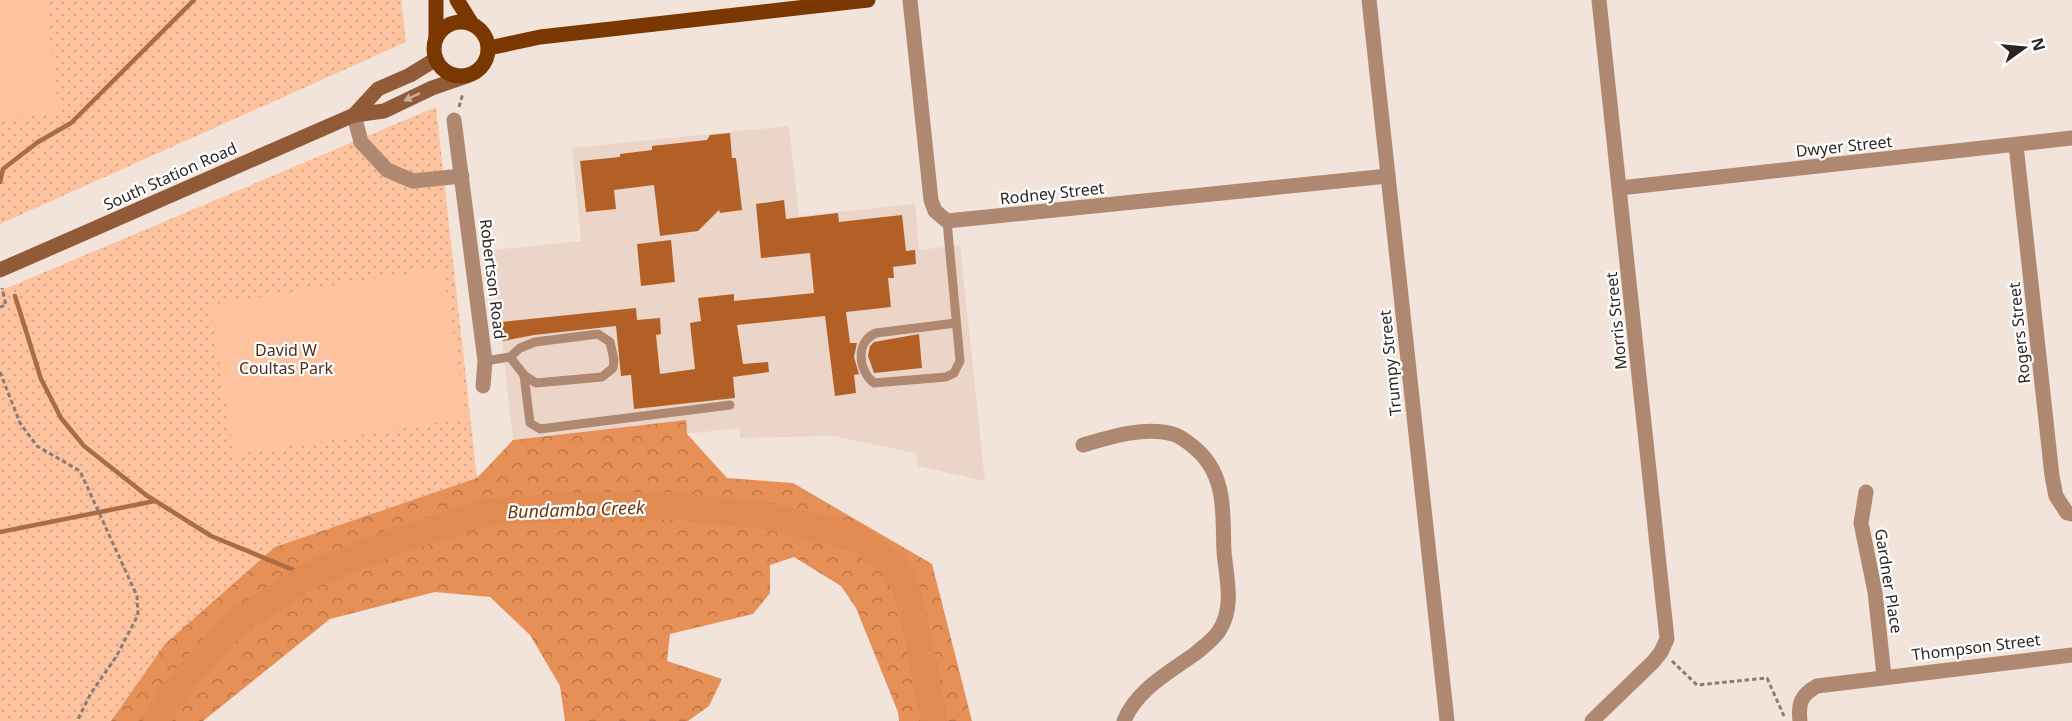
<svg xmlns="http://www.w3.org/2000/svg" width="2072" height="721" font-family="'Noto Sans',sans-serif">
	<defs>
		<pattern id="grass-dots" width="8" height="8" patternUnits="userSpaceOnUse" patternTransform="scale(1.5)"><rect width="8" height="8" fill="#fdc29e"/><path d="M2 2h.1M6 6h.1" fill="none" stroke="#d9a788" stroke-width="1.8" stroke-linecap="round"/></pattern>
		<pattern id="forest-crowns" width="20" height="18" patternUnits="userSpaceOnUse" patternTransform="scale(1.5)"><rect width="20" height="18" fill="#e68f57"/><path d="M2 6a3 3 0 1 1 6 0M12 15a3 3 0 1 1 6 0" fill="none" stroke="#bb7548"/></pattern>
	</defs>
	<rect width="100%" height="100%" fill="#f3e4db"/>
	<polygon fill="#ebd5c9" points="789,126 799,216 915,204 919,250 960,245 985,481 918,466 915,453 834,436 740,438 739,428 687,434 685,420 513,440 492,250 581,241 572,148"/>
	<g fill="url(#grass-dots)">
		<polygon points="0,0 401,0 406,42 0,224"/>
		<polygon points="436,107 477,478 275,547 165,644 111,721 0,721 0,291"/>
	</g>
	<polygon fill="url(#forest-crowns)" points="686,420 687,434 727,478 793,483 932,564 972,721 899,721 898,712 856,608 841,586 794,557 770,565 770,593 753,614 670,634 667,661 722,679 709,706 688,721 565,721 560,686 530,635 490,597 435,592 330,619 203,721 111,721 165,644 275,547 477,478 513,440"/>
	<g fill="#fdc29e">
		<polygon points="0,0 45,0 59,113 0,120"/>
		<polygon points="443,268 466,418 234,455 210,305"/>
	</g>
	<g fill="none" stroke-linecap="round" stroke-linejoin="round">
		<g stroke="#ab6c44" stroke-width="4.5">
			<polyline points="0,182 3,169 38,142 71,123 194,0"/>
			<polyline points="15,296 41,379 61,418 84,446 146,495 211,536 308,576"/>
			<polyline points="0,532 155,501"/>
		</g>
		<polyline stroke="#e18a52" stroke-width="27" points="156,721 177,688 232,626 308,576 390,543 488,512 591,505 679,506 771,517 855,537 894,564 906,589 914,618 934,721"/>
	</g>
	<g fill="#b36026">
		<polygon points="730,133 732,158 736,158 742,210 720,213 719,210 698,231 660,236 654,185 614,190 616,209 586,212 580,161 620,157 620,154 652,150 652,146 707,140 710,135"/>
		<polygon points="784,200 786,219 838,213 839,222 902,215 906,251 915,250 916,264 893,267 894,278 888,278 891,307 846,312 850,343 857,343 854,357 859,374 854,375 856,393 835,396 825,316 737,325 743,364 768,362 769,372 733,377 735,398 634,409 631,375 621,376 616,326 534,335 503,341 501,322 636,308 637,320 660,318 661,334 656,335 660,374 695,369 690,323 701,321 698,298 734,294 734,301 814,293 810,253 761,258 756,204"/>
		<polygon points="671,240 675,282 641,286 637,244"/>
		<polygon points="919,334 922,368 874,373 868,356 870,346 874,342"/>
	</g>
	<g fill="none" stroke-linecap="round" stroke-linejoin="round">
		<g stroke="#877d77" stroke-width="3" stroke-dasharray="4.5 3" stroke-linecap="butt">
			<polyline points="459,107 463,93"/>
			<polyline points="0,307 6,305 2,288"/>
			<polyline points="0,372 20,423 37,446 80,471 137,596 138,615 116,657 91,693 77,721"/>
			<polyline points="1672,661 1697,685 1767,678 1784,716"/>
		</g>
		<g stroke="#af8872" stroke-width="9">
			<path d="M947,221L960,361L954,373L946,377L874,383C858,370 855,342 876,333L956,323"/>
			<polyline points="485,361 510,357 520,348 535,342 598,334 610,342 614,360 613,368 602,377 536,383 524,375 510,357"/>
			<polyline points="524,375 530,423 540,429 730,405"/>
		</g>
		<g stroke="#af8872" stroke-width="15">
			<polyline points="910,0 931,200 935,211 947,221 1388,176"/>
			<polyline points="1369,0 1447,721"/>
			<polyline points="354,115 361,142 387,170 413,181 462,176"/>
			<polyline points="454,120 485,361 483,386"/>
			<polyline points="2016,145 2052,476 2056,496 2067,513 2072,514"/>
			<polyline points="1620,188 2072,138"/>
			<path d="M1083,445C1110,437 1144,426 1173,434C1181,436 1189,443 1196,449C1210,461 1218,478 1221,496C1224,514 1223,532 1224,551C1226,578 1235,606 1219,631C1213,640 1204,646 1196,653C1170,672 1136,690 1124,721"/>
			<polyline points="1866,492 1861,523 1875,592 1884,676"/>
			<polyline points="1592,721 1653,662 1661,652 1667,639 1599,0"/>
			<path d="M1800,721C1798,703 1801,695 1817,686L2072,655"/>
		</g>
		<g stroke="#915a38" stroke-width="15">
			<polyline points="354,115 378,89 410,75 436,59"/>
			<polyline points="0,270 354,115 384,111 432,88 467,76"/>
		</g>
		<g stroke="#7a3800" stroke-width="15">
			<polyline points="436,0 436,39"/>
			<polyline points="457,0 472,24"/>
			<circle cx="461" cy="49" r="27"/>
			<polyline points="489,48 540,37 868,0"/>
		</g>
	</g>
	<defs><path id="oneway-solid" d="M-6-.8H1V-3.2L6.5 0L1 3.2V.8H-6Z" transform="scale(1.5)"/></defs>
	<use fill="#c8ac9c" href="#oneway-solid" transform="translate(412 97) rotate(154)"/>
	<g text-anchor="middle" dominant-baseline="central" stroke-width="4.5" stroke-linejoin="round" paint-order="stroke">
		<g font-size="16" fill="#2c2623" stroke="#fff">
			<text transform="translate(1844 146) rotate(-6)">Dwyer Street</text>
			<text transform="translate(170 176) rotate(-24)">South Station Road</text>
			<text transform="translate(1052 193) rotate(-6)">Rodney Street</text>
			<text transform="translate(493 279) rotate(83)">Robertson Road</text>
			<text transform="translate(1616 321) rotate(-96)">Morris Street</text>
			<text transform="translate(2019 333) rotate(-96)">Rogers Street</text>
			<text transform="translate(1390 363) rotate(-96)">Trumpy Street</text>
			<text transform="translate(1889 581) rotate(81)">Gardner Place</text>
			<text transform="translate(1976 647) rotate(-7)">Thompson Street</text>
		</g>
		<g font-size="16" fill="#502c15" stroke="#fff">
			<text x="286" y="350">David W<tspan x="286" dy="18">Coultas Park</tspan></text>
		</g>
		<g font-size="18" font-style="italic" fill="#6e360c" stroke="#fff">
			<text transform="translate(576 509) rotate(-2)">Bundamba Creek</text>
		</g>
	</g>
	<g transform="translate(2024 48) rotate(75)" stroke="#ffffff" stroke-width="4.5" paint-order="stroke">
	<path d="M0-4.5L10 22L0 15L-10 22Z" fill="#2c2623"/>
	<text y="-9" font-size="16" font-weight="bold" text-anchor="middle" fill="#2c2623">N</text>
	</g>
</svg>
